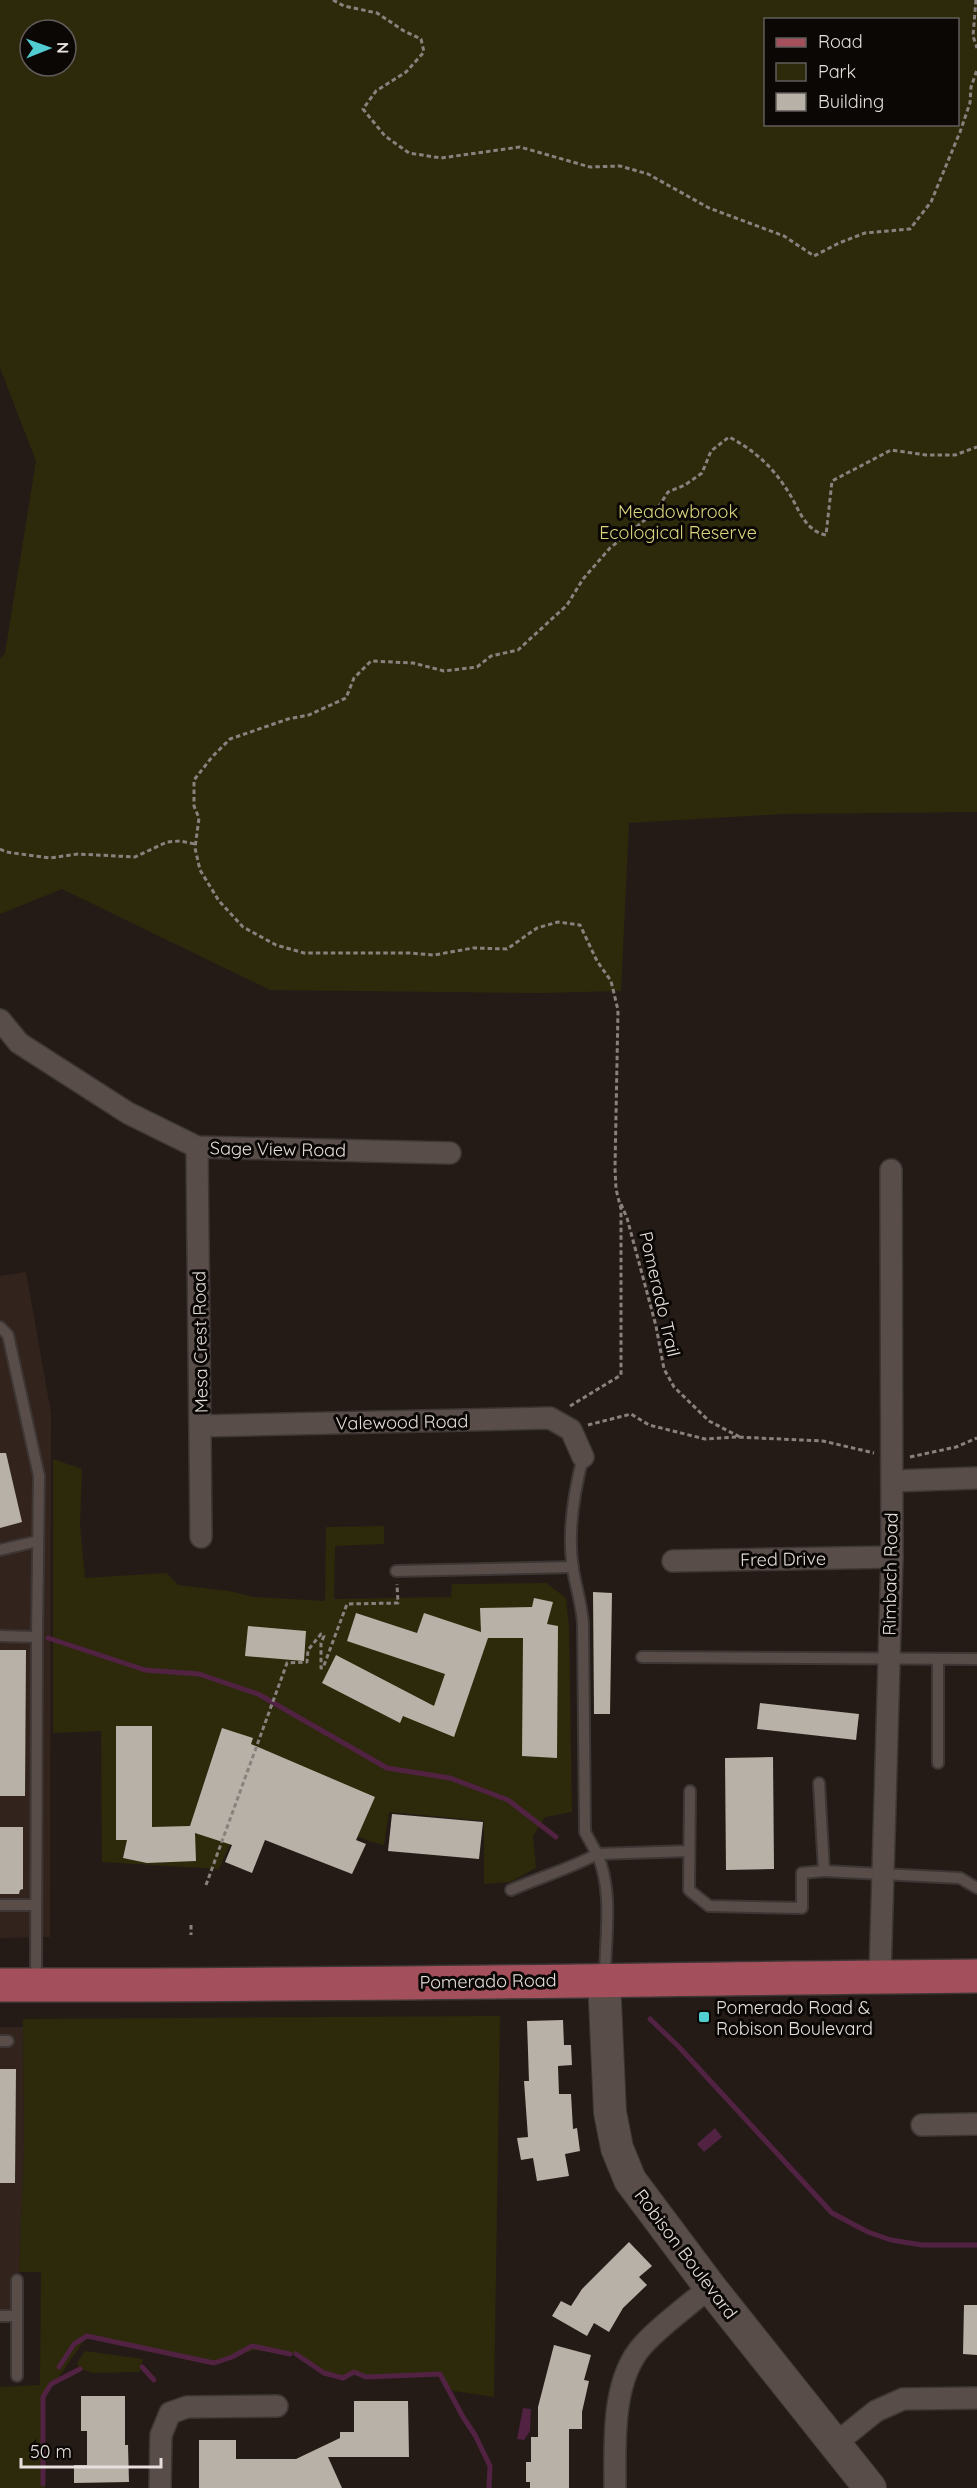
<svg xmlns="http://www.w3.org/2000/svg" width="977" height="2488" font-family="Quicksand,sans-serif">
	<rect width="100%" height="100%" fill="#241b17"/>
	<g fill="#32241d">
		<polygon points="26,1272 51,1413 50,1937 0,1938 0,1276"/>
		<polygon points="0,2027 23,2027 24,2151 19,2272 11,2310 0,2310"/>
	</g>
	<g fill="#2c2a0b" fill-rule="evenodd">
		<path d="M0,0H977V812L782,814L629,823L621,991L541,993L270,990L62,889L0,914V659L5,653L36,461L0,368ZM766,20H958V124H766ZM30,30H66V66H30Z"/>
		<polygon points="53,1459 82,1469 80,1525 85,1578 167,1573 178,1585 229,1591 254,1597 325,1601 326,1527 384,1526 384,1544 335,1546 334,1599 451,1597 452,1584 546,1583 566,1598 569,1627 572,1812 545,1817 533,1836 536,1868 510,1882 484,1884 484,1821 389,1812 384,1845 369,1841 253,1792 219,1869 102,1862 101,1731 53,1733"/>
		<polygon points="500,2016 494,2397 448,2390 439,2374 366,2377 354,2372 343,2378 324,2373 296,2354 254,2350 214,2363 87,2336 45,2397 45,2488 0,2488 0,2387 40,2385 41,2272 19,2272 24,2151 23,2019"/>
		<polygon points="85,2351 143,2359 140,2372 93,2373 80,2369 77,2363"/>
	</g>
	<g fill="#512241">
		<polygon points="715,2128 722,2137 704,2152 697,2144"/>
		<polygon points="523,2408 531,2409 530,2431 524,2440 517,2439"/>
	</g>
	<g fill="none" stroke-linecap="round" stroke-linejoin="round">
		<g stroke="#512241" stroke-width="5">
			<polyline points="48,1638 145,1670 199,1674 258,1694 387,1768 450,1778 508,1800 556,1837"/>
			<polyline points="650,2019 679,2047 832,2213 868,2232 891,2240 922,2245 977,2245"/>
			<polyline points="296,2354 324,2373 343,2378 354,2372 366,2377 440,2374 463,2417 475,2435 490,2466 489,2488"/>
			<polyline points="59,2367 74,2344 87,2336 214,2363 232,2357 252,2346 290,2354"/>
			<polyline points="142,2367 154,2380"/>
			<polyline points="43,2484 43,2397 51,2384 80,2369"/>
		</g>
	</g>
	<g fill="#b8b1a7">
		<polygon points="0,1453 6,1453 22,1522 0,1528"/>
		<polygon points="593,1592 612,1593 610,1714 594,1714"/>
		<polygon points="534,1598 553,1602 547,1624 558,1626 557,1758 522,1756 523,1638 488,1638 454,1737 403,1716 400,1723 322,1683 336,1655 434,1706 445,1674 347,1641 356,1613 417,1633 424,1613 481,1632 480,1608 532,1607"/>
		<polygon points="248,1626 306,1631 304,1661 245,1656"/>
		<polygon points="0,1650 26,1650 25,1796 0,1796"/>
		<polygon points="760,1703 859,1714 856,1740 757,1729"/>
		<polygon points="116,1726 152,1726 152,1827 190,1826 222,1728 253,1738 251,1744 375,1797 356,1840 366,1844 352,1874 265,1840 252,1873 225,1862 232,1845 195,1833 196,1861 147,1863 123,1858 127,1840 116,1840"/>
		<polygon points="773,1757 774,1869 726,1870 725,1758"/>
		<polygon points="392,1814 483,1822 479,1859 388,1851"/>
		<polygon points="0,1827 23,1827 23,1889 20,1890 19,1894 0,1894"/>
		<polygon points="563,2020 564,2045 571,2045 572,2065 558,2066 559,2094 571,2094 573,2129 577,2128 580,2151 565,2154 569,2176 537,2181 533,2158 521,2160 517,2138 528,2137 524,2081 529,2081 527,2021"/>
		<polygon points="0,2069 16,2069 15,2183 0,2183"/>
		<polygon points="629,2242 652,2266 639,2277 647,2285 623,2308 609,2332 594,2323 587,2336 552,2316 561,2301 571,2306 582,2289"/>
		<polygon points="964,2305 977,2305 977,2355 963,2354"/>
		<polygon points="554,2345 591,2355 584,2380 589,2381 582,2412 582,2429 569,2429 569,2488 530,2488 530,2482 526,2482 526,2462 531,2462 531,2437 538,2437 538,2407"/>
		<polygon points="81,2396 125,2396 125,2445 128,2445 129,2482 74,2483 74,2465 87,2465 87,2431 81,2431"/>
		<polygon points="354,2401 408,2401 409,2457 328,2457 342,2488 199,2488 199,2440 236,2440 236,2459 296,2459 340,2438 340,2432 354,2432"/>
	</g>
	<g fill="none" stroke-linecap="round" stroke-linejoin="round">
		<g stroke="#3d3634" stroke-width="14">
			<g id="lane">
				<polyline points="0,1327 8,1335 39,1476 37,1637 36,1982"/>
				<path d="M583,1457C574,1492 567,1533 573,1569C576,1588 582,1605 583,1624L585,1832L597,1854L689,1851"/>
				<polyline points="0,1550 38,1541"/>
				<polyline points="396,1571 573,1567"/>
				<polyline points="0,1636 37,1637"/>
				<polyline points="642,1657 977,1659"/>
				<polyline points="938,1763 938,1659"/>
				<polyline points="819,1783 824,1871 960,1878 977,1888"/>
				<polyline points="690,1791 689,1890 709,1906 802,1908 802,1873 824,1871"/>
				<path d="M511,1890C540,1877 570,1869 597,1854C614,1891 605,1938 605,1978"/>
				<polyline points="0,1905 35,1905"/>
				<polyline points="0,2041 8,2041"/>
				<polyline points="0,2316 17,2316 17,2280"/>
				<polyline points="17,2316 17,2376"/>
			</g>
		</g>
		<g stroke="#3d3634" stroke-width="24">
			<g id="street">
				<polyline points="0,1020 19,1043 128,1113 197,1147 450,1153"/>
				<polyline points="197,1147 201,1537"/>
				<polyline points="201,1426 550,1418 571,1430 583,1457"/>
				<polyline points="892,1481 977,1478"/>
				<polyline points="673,1561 892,1557"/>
				<polyline points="880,1977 892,1557 891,1170"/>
				<polyline points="922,2125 977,2124"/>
				<polyline points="835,2444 876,2411 903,2399 977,2398"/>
				<polyline points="160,2488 161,2435 170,2413 187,2407 277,2406"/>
				<path d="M615,2488C615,2444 611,2380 643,2345C662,2324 688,2306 710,2287"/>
			</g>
		</g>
		<g stroke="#3d3634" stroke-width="34">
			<polyline id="secondary" points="604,1979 610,2112 617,2148 630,2180 710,2287 870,2488"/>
		</g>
		<g stroke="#3d3634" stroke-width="36">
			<path id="primary" d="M0,1985C326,1986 651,1979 977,1976"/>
		</g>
		<g stroke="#89817e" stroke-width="3" stroke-dasharray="4.5 3" stroke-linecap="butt">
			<polyline points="333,0 344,6 377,13 404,31 421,39 424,52 406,72 376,91 363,109 385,136 409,153 441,158 520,147 590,167 620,166 648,174 709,208 784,236 814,256 839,243 865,233 910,229 931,202 960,132 970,103 971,87 977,70"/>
			<polyline points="976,0 973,36 977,48"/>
			<polyline points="0,849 6,852 50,858 78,854 135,857 167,842 180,841 195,844"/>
			<polyline points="621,1204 627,1218 656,1326 664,1369 674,1387 709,1421 740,1437"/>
			<path d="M570,1406L621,1375V1209L616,1189L615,1168L618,1010L611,981L597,961L580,925L558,922L537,928L507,949L473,948L434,955L410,953H304L276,945L243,927L219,901L200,870L195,848L199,818L194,806V780L212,757L230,739L288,719L309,715L346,698L354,678L371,661L413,663L444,671L477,667L491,656L518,650L567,605L583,579L610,548L656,511L668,492L685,485L702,473L711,451L729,437C752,449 771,465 785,487C798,504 802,530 826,535L832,481L891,450L926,455H955L977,447"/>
			<polyline points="588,1425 631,1414 649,1425 705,1439 736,1437 823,1441 874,1453"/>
			<polyline points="910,1457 956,1447 977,1438"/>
			<polyline points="206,1885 287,1663 307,1662 308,1650 321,1634 324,1636 321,1643 321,1668 323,1668 347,1604 398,1603 397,1584"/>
			<polyline points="191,1925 191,1935"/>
		</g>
		<use href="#lane" stroke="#584d49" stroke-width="10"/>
		<use href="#street" stroke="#584d49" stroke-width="21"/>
		<use href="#secondary" stroke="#584d49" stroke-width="32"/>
		<use href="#primary" stroke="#a4505c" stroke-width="33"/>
	</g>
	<rect fill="#51ccd1" stroke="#0a0705" stroke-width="2" x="698" y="2011" width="12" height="12" rx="3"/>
	<g text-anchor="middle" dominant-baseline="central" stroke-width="6" stroke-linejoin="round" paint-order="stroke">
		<g font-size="18" fill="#dbd67d" stroke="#0a0705">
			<text x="678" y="511">Meadowbrook<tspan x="678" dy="21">Ecological Reserve</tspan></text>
		</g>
		<g font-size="18" fill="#e6dfdd" stroke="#0a0705">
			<text transform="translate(278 1149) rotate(1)">Sage View Road</text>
			<text transform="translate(660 1294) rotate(77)">Pomerado Trail</text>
			<text transform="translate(200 1342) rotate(-91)">Mesa Crest Road</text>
			<text transform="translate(402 1422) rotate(-1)">Valewood Road</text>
			<text transform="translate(783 1559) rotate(-1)">Fred Drive</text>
			<text transform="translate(890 1574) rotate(-89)">Rimbach Road</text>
			<text transform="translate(488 1981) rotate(-1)">Pomerado Road</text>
			<text transform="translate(686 2254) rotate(53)">Robison Boulevard</text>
		</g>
		<g font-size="18" fill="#e6dfdd" stroke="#0a0705" text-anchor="start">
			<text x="716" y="2007">Pomerado Road &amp;<tspan x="716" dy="21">Robison Boulevard</tspan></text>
		</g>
	</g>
	<rect x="764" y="18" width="195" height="108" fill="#0a0705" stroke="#625d5b" stroke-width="1.5"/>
	<rect x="776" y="38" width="30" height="9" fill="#a4505c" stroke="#625d5b" stroke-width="1.5"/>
	<text x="818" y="48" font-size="18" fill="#e6dfdd">Road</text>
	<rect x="776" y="63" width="30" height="18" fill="#2c2a0b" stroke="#625d5b" stroke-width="1.5"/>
	<text x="818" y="78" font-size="18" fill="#e6dfdd">Park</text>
	<rect x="776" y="93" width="30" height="18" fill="#b8b1a7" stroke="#625d5b" stroke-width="1.5"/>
	<text x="818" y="108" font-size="18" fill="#e6dfdd">Building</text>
	<g transform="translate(48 48) rotate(89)"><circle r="28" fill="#0a0705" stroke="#625d5b" stroke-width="1.5"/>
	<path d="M0-4.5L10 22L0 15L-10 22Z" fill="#51ccd1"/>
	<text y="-9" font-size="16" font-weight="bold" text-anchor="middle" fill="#e6dfdd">N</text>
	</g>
	<path d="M21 2458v9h140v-9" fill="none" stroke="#e6dfdd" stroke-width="3"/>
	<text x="30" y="2458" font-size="18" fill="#e6dfdd" stroke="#0a0705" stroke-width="4.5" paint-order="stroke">50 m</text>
</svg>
